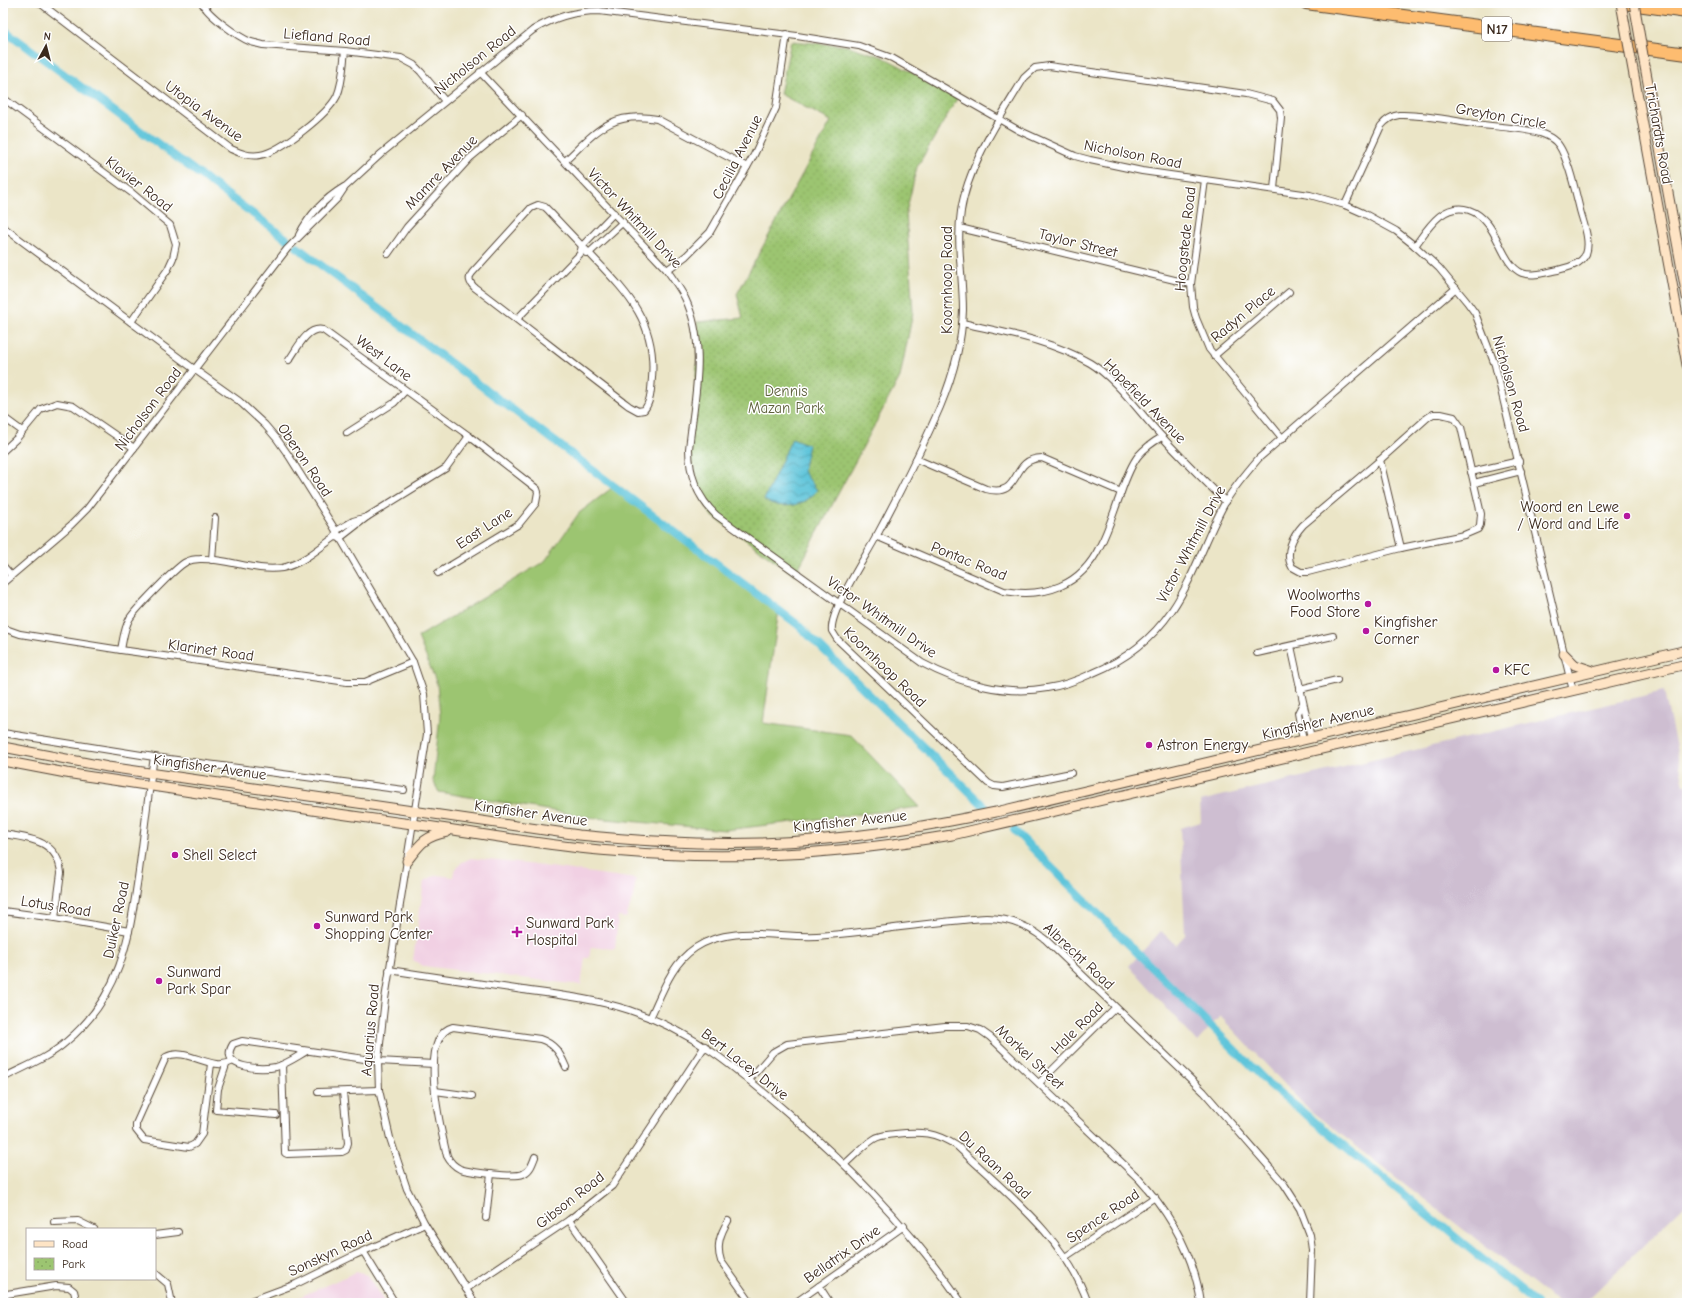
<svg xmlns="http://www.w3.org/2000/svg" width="1690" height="1306" font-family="'Comic Neue',sans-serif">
	<defs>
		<pattern id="park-dots" width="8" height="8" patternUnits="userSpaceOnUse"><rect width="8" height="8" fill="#9cc571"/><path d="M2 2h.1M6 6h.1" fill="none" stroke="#87a961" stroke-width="1.8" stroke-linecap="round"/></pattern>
		<pattern id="water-waves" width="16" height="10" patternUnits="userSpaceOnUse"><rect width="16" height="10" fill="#5ec5da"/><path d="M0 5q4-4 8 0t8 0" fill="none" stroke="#4fa0b0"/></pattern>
	</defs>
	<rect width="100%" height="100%" fill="#fff"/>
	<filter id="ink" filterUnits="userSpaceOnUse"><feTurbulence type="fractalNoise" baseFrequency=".025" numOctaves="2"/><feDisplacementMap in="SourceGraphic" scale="8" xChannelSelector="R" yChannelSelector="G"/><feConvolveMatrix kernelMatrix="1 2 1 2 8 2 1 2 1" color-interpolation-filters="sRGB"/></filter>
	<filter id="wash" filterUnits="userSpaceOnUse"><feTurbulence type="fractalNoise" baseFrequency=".012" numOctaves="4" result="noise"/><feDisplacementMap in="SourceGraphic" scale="16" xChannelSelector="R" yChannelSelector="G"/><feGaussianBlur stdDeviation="0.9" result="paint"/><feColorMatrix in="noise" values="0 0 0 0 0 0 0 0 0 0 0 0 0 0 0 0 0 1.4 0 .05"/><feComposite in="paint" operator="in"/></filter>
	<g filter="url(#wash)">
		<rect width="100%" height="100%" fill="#ebe5c7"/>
		<g fill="#f1d0e3">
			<polygon points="471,858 536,865 636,879 633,897 626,918 618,917 615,949 591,947 589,958 585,958 581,985 423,966 413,960 424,881 436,875 453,877 454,871 462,862"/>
			<polygon points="356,1272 367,1275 385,1303 286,1303"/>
		</g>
		<polygon fill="#cebed1" points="1664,691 1684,785 1687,785 1687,1203 1584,1303 1558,1303 1307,1108 1220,1016 1197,1042 1129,966 1161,931 1176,945 1185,935 1180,828 1201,822 1200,801"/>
		<polygon fill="url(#park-dots)" stroke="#6c7848" points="791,41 848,46 883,57 958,97 917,167 906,213 913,312 900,377 795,575 711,515 695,487 689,452 698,353 697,322 743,318 737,294 831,121 780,94"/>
		<polygon fill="#9cc571" stroke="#6c7848" points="617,484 779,609 763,723 851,735 920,807 725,830 595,818 439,792 433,781 440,716 437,684 418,637 545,561 579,513"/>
		<path fill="url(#water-waves)" stroke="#4c787c" d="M792,438L809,445L803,471L817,490C814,494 809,499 805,501C792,508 776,507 764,500Z"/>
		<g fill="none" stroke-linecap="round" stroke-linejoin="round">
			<g stroke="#5ec5da" stroke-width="8">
				<polyline points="3,29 287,239"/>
				<polyline points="297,247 797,624 986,808"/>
				<polyline points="1014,830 1270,1085 1536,1303"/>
			</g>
		</g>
	</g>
	<g filter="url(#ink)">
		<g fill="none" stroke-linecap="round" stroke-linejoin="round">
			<g stroke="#554637" stroke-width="8">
				<g id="street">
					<path d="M40,3L231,149C240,153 249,157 260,155C280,152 328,114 337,96C343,83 343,65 345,51"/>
					<path d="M202,3C208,15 238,37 251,42C255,43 259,44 263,45L345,51L401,58L414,65L421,72L445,101"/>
					<path d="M480,72L667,270C673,279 680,288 685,298C708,346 694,399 689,449C689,476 697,497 716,515L922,663C959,683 1005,696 1047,688C1063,686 1078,680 1093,673C1125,660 1153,638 1172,610C1195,576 1206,536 1226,501C1235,486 1247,472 1259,458L1456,288"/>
					<polyline points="3,98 132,193 170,225 176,244 173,258 168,269 131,322"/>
					<path d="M565,161C596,132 610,111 657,119L747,167"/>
					<polyline points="1205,180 1191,284 1193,307 1196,318 1209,349 1283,439"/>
					<path d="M538,205L545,207L549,211C562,225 575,239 589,253C625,291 657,320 652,378C651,389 651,402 644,410L638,411L629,406C577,367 526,326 474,287C469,282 468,278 472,273L531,208Z"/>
					<path d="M1345,205L1381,126C1386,120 1391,116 1399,115C1423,114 1449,120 1474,124C1495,127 1519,127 1540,133C1546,135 1551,137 1556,142C1567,152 1576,194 1580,210C1583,222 1591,241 1586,254C1580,265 1569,267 1558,270C1547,272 1533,277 1522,273C1499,263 1499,220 1469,210C1443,202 1428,228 1415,246"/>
					<polyline points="3,227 194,369 239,401 265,425 277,439 289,456 336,531 413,662 424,694 427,734 385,999 378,1061 379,1090 390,1138 407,1189 425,1224 475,1303"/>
					<polyline points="960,228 1191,284"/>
					<path d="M299,235C309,215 324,199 344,187"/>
					<polyline points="586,253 589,253 623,222"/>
					<polyline points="388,254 407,227 470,158 522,115"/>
					<polyline points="667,270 686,256 710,232 754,155 776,108 787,34"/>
					<polyline points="517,319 580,254 582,246 614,213"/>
					<path d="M962,323C1006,333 1050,340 1090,363C1115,378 1136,408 1156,430C1178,455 1202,478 1226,502"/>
					<polyline points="1214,356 1289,292"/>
					<path d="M289,360C297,349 307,326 323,330L469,436L537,489L538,492L536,503L519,524L438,573"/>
					<path d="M1433,414H1441L1454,417L1461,427L1481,514L1480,525L1478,529L1464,535L1401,548L1308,572H1301L1292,567C1284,553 1293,536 1303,525L1380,460L1427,418Z"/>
					<polyline points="3,417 22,431"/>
					<polyline points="347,433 394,403 405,391"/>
					<polyline points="3,451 17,438 41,409 57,403 73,406 134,448"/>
					<path d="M916,459L986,489C1023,499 1009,458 1042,458L1121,492"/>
					<polyline points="1380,460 1401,548"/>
					<polyline points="1471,472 1519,461"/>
					<polyline points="1474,483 1521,471"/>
					<path d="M876,536L1004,591C1045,598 1081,586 1100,546C1108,531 1113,514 1119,498C1124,484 1129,468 1138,456C1145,448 1153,442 1162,437"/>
					<polyline points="336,537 340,538 367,517 446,468 469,436"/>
					<polyline points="212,560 215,518"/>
					<polyline points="3,566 11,575"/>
					<path d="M3,583L71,525L87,509L287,249L337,199L345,187L382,153L533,30C554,17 574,11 599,11L797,36L859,46L892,58L1018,130L1075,156L1090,160L1142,171L1310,195L1345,205L1363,213L1396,231L1415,246L1439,268L1467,302L1475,313L1495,365L1573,691"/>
					<polyline points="3,628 20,634 121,650 347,682 365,682 413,662"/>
					<polyline points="1291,646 1311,738"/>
					<path d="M121,650C123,640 124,628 130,618C136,609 177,566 186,562C190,560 196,559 200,559C227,558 255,572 282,568C302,564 319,548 335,537L336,531L353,521L367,517"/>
					<polyline points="1257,653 1333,636"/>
					<polyline points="1300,689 1337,680"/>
					<polyline points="1303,703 1298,713 1303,740"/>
					<polyline points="3,733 154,757 404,790"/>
					<path d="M1071,773L1003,787L994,786L988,783L837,639L832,631C829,612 866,556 876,537C899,494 921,451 940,407C953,376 962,344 963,310C963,277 956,244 961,211C968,165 1000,118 1024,78L1035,68L1049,66L1246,94L1273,101L1280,110L1281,118L1274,189"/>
					<path d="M3,834C29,838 58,840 61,873L55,918"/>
					<polyline points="3,911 55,918 129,931"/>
					<path d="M389,970C434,977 478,983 523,990C559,995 595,999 629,1010C695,1032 737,1069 789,1114C854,1170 913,1232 962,1303"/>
					<path d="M650,1018C662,993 671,964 695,948C730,924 777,938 817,936C873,932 929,922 986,918C1009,918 1028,925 1046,940L1204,1092L1284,1184L1300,1209L1310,1235L1312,1250L1310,1303"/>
					<path d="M307,1051C298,1056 287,1064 276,1067C263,1070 217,1069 233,1044L242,1041L378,1061L434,1064"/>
					<path d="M211,1064L202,1134L195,1144L189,1147L144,1140L136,1130V1124L166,1057C187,1046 211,1073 233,1061"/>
					<polyline points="226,1065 218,1089 216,1110 276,1115"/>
					<polyline points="282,1065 285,1153 287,1154 342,1152 346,1150 348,1143 343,1092"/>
					<path d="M3,1078C24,1067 48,1058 66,1042C122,995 129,939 139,871C144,833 148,795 154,757"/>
					<path d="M749,1080L773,1052L787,1044L945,1026H968L980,1030L990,1037L1138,1178C1171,1214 1194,1254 1201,1303"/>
					<polyline points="1039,1083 1115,1008"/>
					<polyline points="435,1091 472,1096"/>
					<polyline points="318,1092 379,1090"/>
					<path d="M535,1157C532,1165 530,1171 523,1174C514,1178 469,1172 460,1169C454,1166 450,1162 447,1156C441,1130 417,1036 453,1027L540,1039C555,1044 560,1053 566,1067"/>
					<path d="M845,1164C854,1156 863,1146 874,1139C880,1135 888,1135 895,1134C921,1131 935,1132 957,1146C1006,1193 1065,1237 1088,1303"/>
					<polyline points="486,1218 491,1174"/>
					<polyline points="569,1220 627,1303"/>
					<path d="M728,1221C720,1234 716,1246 721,1261L751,1303"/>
					<polyline points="54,1222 78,1221 94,1229"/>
					<polyline points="155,1235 178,1232"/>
					<polyline points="363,1251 395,1303"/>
					<polyline points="1065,1257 1155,1197"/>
					<polyline points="155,1273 168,1284 172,1303"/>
					<polyline points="819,1286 830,1303"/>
					<polyline points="466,1289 569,1220 612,1186 705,1046"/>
					<polyline points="7,1294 56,1286 69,1287 74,1291 77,1303"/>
					<polyline points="245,1303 296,1284 355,1255 425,1224"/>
					<polyline points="795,1303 904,1226"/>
				</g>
			</g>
			<g stroke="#554637" stroke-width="11">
				<g id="secondary">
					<polyline points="1631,59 1687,365"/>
					<polyline points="1644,61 1687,297"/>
					<polyline points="1564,654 1575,665 1593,671"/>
					<path d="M3,747L108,767L579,835C640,841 700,845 761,843C841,841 918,828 996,812L1687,650"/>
					<path d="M3,761L66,773C181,790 296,809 412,824C479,833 545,846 612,851C726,861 840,855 952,835L1687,664"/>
					<path d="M407,861C420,844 425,836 447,832"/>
				</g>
			</g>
			<g stroke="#554637" stroke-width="14">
				<g id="highway">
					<polyline points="1306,3 1687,54"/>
					<polyline points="1623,3 1687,12"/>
				</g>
			</g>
			<use href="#street" stroke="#fff" stroke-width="6"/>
			<use href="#secondary" stroke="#fee4c5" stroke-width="9"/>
			<use href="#highway" stroke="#fdbc6f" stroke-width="12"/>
			<g stroke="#554637" stroke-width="11" stroke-linecap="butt">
				<g id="secondary-bridge">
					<polyline points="1621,3 1631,59"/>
					<polyline points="1634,3 1644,61"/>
				</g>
			</g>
			<use href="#secondary-bridge" stroke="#fee4c5" stroke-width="9"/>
		</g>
	</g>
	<g fill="#b5179e" stroke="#fff" stroke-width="1.5">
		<circle cx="1627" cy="516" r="4"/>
		<circle cx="1368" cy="604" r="4"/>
		<circle cx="1366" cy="631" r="4"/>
		<circle cx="1496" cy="670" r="4"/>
		<circle cx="1149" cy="745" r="4"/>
		<circle cx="175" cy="855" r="4"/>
		<circle cx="317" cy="926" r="4"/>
		<path d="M515 926h4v4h4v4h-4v4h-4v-4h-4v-4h4z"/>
		<circle cx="159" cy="981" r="4"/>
	</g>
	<g text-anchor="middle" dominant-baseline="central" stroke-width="3" stroke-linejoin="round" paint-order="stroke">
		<rect fill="#fff" stroke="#766a62" stroke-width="1" x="1482" y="17" width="30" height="24" rx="3"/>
		<g font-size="14" font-weight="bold" fill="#3b2a1e">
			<text x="1497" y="29">N17</text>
		</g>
		<g font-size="15" fill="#3b2a1e" stroke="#fff">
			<text transform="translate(327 37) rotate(5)">Liefland Road</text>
			<text transform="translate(475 60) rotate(-39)">Nicholson Road</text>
			<text transform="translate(204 111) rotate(36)">Utopia Avenue</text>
			<text transform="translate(1501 116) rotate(10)">Greyton Circle</text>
			<text transform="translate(1659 134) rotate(80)">Trichardts Road</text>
			<text transform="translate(1133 154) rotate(11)">Nicholson Road</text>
			<text transform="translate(737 157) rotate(-63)">Cecilia Avenue</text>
			<text transform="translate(441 172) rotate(-46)">Mamre Avenue</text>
			<text transform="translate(139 184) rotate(38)">Klavier Road</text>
			<text transform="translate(635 218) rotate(47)">Victor Whitmill Drive</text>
			<text transform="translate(1185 239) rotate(-84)">Hoogstede Road</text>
			<text transform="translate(1078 243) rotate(14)">Taylor Street</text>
			<text transform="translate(947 280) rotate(-90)">Koornhoop Road</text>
			<text transform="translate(1243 314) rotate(-40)">Radyn Place</text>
			<text transform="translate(384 358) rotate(37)">West Lane</text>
			<text transform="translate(1511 384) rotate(74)">Nicholson Road</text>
			<text transform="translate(1145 401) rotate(46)">Hopefield Avenue</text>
			<text transform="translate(148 409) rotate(-53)">Nicholson Road</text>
			<text transform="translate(305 460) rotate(56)">Oberon Road</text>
			<text transform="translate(484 528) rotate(-33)">East Lane</text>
			<text transform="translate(1191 544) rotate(-62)">Victor Whitmill Drive</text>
			<text transform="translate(969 561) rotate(22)">Pontac Road</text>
			<text transform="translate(882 617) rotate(35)">Victor Whitmill Drive</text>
			<text transform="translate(211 650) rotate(8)">Klarinet Road</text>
			<text transform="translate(885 667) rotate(44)">Koornhoop Road</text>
			<text transform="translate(1318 722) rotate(-13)">Kingfisher Avenue</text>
			<text transform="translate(210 767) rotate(8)">Kingfisher Avenue</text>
			<text transform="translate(531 813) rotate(8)">Kingfisher Avenue</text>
			<text transform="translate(850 821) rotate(-6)">Kingfisher Avenue</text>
			<text transform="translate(56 906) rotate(9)">Lotus Road</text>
			<text transform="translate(116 920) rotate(-78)">Duiker Road</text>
			<text transform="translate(1079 956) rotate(43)">Albrecht Road</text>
			<text transform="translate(1077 1028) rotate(-45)">Hale Road</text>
			<text transform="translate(370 1030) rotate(-85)">Aquarius Road</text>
			<text transform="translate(1030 1057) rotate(43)">Morkel Street</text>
			<text transform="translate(745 1064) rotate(38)">Bert Lacey Drive</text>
			<text transform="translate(995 1165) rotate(43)">Du Raan Road</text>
			<text transform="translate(570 1200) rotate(-38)">Gibson Road</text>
			<text transform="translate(1103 1216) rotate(-34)">Spence Road</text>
			<text transform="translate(330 1253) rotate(-25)">Sonskyn Road</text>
			<text transform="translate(842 1254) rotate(-35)">Bellatrix Drive</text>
		</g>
		<g font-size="15" fill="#5d603b" stroke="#fff">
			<text x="786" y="391">Dennis<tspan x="786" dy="17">Mazan Park</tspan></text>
		</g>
		<g font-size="15" fill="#3b2a1e" stroke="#fff" text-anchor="start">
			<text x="1619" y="507" text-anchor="end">Woord en Lewe<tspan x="1619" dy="17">/ Word and Life</tspan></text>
			<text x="1360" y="595" text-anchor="end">Woolworths<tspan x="1360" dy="17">Food Store</tspan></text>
			<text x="1374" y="622">Kingfisher<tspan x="1374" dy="17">Corner</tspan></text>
			<text x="1504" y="670">KFC</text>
			<text x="1157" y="745">Astron Energy</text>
			<text x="183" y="855">Shell Select</text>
			<text x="325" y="917">Sunward Park<tspan x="325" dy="17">Shopping Center</tspan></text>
			<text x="526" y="923">Sunward Park<tspan x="526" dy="17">Hospital</tspan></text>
			<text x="167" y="972">Sunward<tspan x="167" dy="17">Park Spar</tspan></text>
		</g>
	</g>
	<rect width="1690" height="1306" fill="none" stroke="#fff" stroke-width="16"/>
	<rect x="26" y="1228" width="130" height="52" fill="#ffffff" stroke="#b1aaa5"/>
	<rect x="34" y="1241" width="20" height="6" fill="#fee4c5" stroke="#b1aaa5"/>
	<text x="62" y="1248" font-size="12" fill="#3b2a1e">Road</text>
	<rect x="34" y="1258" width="20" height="12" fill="url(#park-dots)" stroke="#b1aaa5"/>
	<text x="62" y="1268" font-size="12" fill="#3b2a1e">Park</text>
	<g transform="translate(46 46) rotate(7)" stroke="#ffffff" stroke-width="3" paint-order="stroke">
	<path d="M0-3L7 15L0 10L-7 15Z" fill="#3b2a1e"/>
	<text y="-6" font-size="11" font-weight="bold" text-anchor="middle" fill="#3b2a1e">N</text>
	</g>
</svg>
